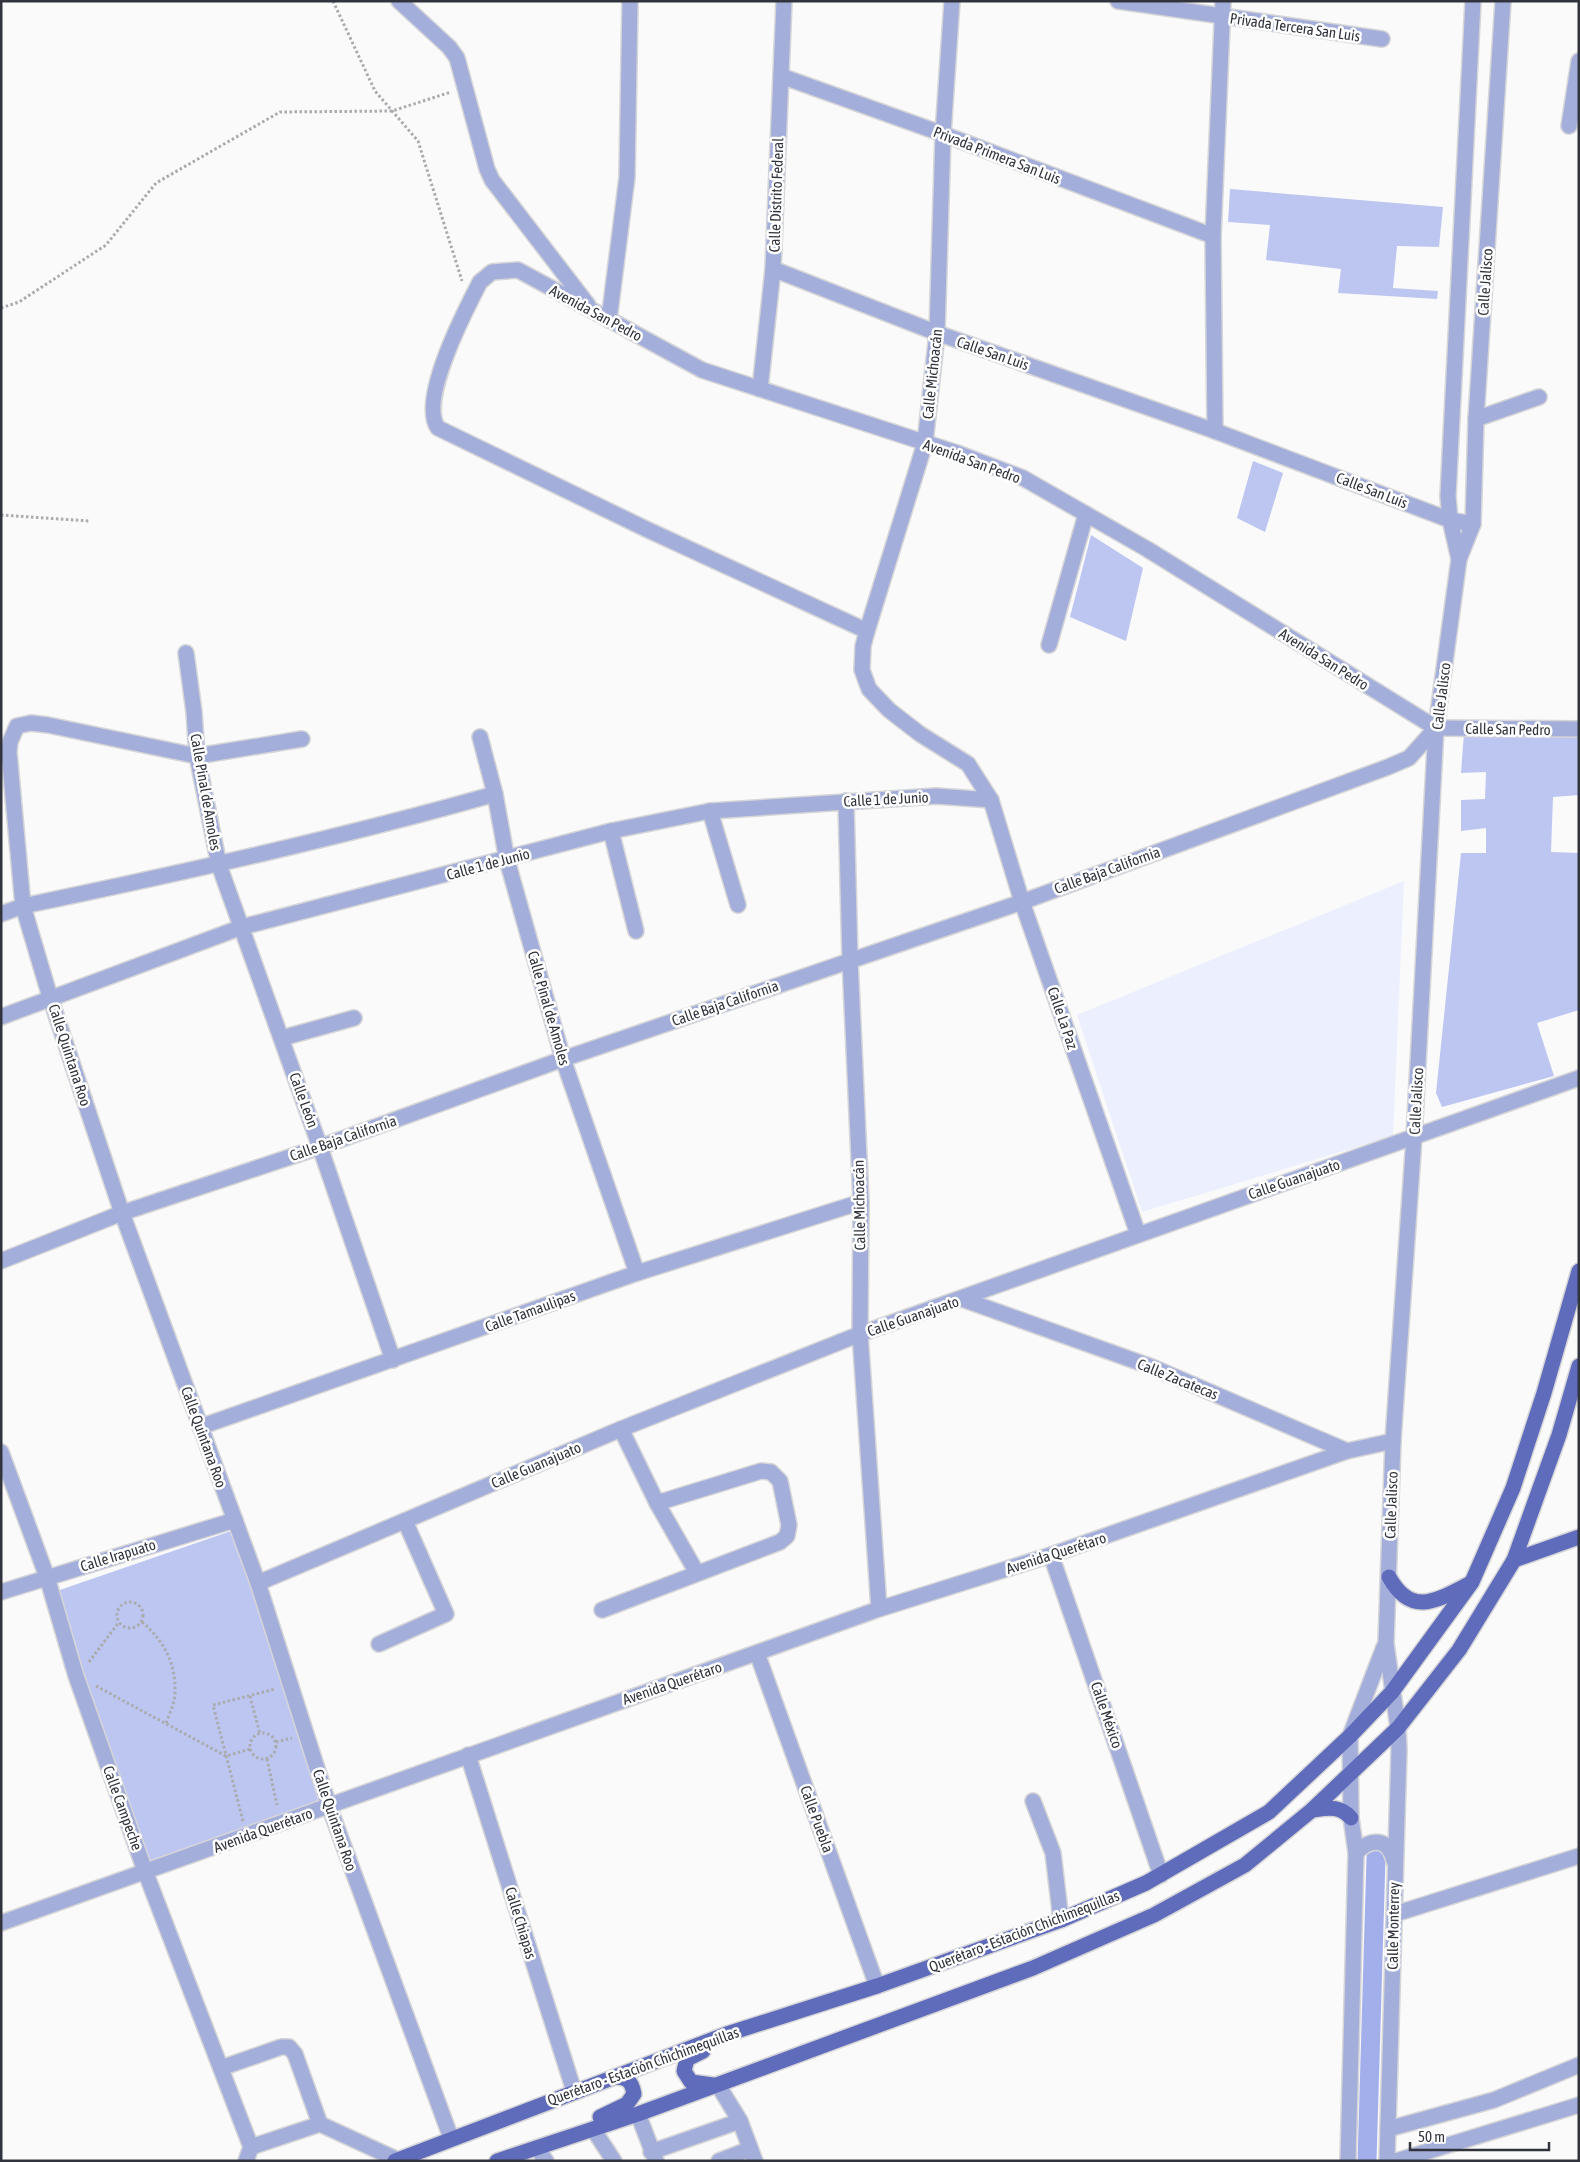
<svg xmlns="http://www.w3.org/2000/svg" width="1580" height="2162" font-family="'Asap Condensed',sans-serif">
	<rect width="100%" height="100%" fill="#fafafa"/>
	<polygon fill="#eceffd" points="1404,881 1393,1136 1142,1212 1077,1015"/>
	<g fill="#bdc6f1">
		<polygon points="1230,189 1443,207 1439,247 1397,246 1393,288 1438,291 1437,299 1338,293 1341,269 1266,260 1270,225 1228,222"/>
		<polygon points="1253,461 1283,473 1265,532 1237,518"/>
		<polygon points="1091,535 1143,568 1126,641 1070,617"/>
		<polygon points="1464,733 1579,737 1579,795 1553,797 1551,852 1579,853 1579,1010 1537,1023 1554,1076 1442,1107 1436,1093 1461,853 1486,853 1486,828 1461,831 1461,800 1485,799 1486,772 1461,773"/>
		<polygon points="234,1530 326,1804 146,1867 51,1593"/>
	</g>
	<g fill="none" stroke-linecap="round" stroke-linejoin="round">
		<polyline stroke="#a3afeb" stroke-width="19" points="1367,2161 1376,1858"/>
		<g stroke="#d6d6d8" stroke-width="18">
			<g id="minor">
				<polyline points="399,1 449,47 457,58 487,169 492,180 588,305"/>
				<polyline points="952,1 943,134 937,333 925,443 867,631 863,646 862,670 869,689 889,710 920,734 968,764 991,800 1022,902 1138,1234"/>
				<polyline points="1118,1 1382,39"/>
				<polyline points="781,76 943,134 1213,236"/>
				<polyline points="1569,126 1579,61"/>
				<polyline points="773,269 937,333 1215,431 1450,520 1473,524"/>
				<polyline points="609,320 627,177 630,1"/>
				<polyline points="760,389 773,269 784,1"/>
				<polyline points="1476,419 1539,397"/>
				<polyline points="1215,431 1213,236 1223,1"/>
				<polyline points="1459,559 1450,520 1448,496 1473,1"/>
				<path d="M867,631L646,529L438,428C418,401 466,309 480,282L492,272L518,270L702,370L957,453L1023,478L1147,549L1436,728"/>
				<polyline points="1049,645 1086,514"/>
				<polyline points="186,653 194,712 197,756 219,865 320,1147 393,1360"/>
				<polyline points="1436,728 1579,729"/>
				<polyline points="480,737 495,794 507,860 563,1059 637,1273"/>
				<polyline points="302,739 197,756 48,725 31,723 17,726 10,742 9,752 23,906 50,997 122,1213 258,1583 329,1806 451,2138"/>
				<polyline points="846,801 850,960 861,1202 860,1334 879,1609"/>
				<polyline points="710,811 738,905"/>
				<polyline points="611,831 636,931"/>
				<path d="M1,914L23,906C181,873 339,838 495,794"/>
				<polyline points="1,1017 242,927 611,831 710,811 936,796 991,800"/>
				<polyline points="282,1038 354,1018"/>
				<polyline points="1,1261 122,1213 320,1147 563,1059 1022,902 1388,767 1409,758 1436,728"/>
				<polyline points="962,1299 1152,1367 1347,1451 1393,1441"/>
				<polyline points="200,1427 637,1273 861,1202"/>
				<polyline points="621,1429 657,1503 697,1573"/>
				<polyline points="1,1452 47,1577 76,1676 145,1871 251,2147 246,2161"/>
				<polyline points="1051,1555 1161,1875"/>
				<polyline points="258,1583 621,1429 860,1334 1579,1078"/>
				<polyline points="1,1592 235,1520"/>
				<polyline points="602,1610 780,1542 787,1536 789,1525 780,1481 771,1472 761,1471 657,1503"/>
				<polyline points="379,1644 446,1614 405,1521"/>
				<polyline points="757,1653 877,1986"/>
				<polyline points="468,1755 574,2091"/>
				<polyline points="1033,1801 1053,1853 1061,1920"/>
				<path d="M1356,1853C1371,1837 1389,1838 1394,1861"/>
				<polyline points="1395,1914 1579,1856"/>
				<polyline points="1,1923 879,1609 1051,1555 1347,1451"/>
				<polyline points="221,2068 281,2047 289,2047 295,2054 320,2124"/>
				<polyline points="718,2085 740,2121 755,2161"/>
				<polyline points="638,2114 656,2161"/>
				<polyline points="593,2129 614,2161"/>
				<polyline points="1388,2129 1494,2100 1579,2065"/>
				<polyline points="251,2147 320,2124 398,2160"/>
				<polyline points="537,2148 546,2161"/>
				<polyline points="651,2152 740,2121"/>
				<polyline points="719,2161 750,2149"/>
				<polyline points="1348,2161 1356,1853 1351,1818 1350,1736 1384,1647"/>
				<polyline points="1387,2161 1399,1750 1398,1728 1386,1643 1393,1441 1414,1138 1436,728 1459,559 1473,524 1476,419 1503,1"/>
				<polyline points="1396,2161 1579,2105"/>
			</g>
		</g>
		<g stroke="#d6d6d8" stroke-width="18">
			<g id="major">
				<polyline points="1514,1560 1579,1537"/>
				<path d="M1389,1577C1411,1617 1436,1601 1469,1584"/>
				<path d="M1312,1810C1328,1808 1340,1805 1351,1818"/>
				<polyline points="703,2051 687,2059 684,2071 691,2082 713,2085"/>
				<path d="M600,2117L627,2104L634,2094C632,2081 627,2077 614,2077"/>
				<polyline points="395,2161 727,2034 877,1986 1061,1920 1146,1883 1269,1812 1350,1736 1392,1692 1472,1582 1513,1488 1544,1393 1579,1271"/>
				<polyline points="497,2161 638,2114 1033,1968 1154,1915 1245,1865 1312,1810 1398,1728 1459,1650 1514,1560 1559,1435 1579,1366"/>
			</g>
		</g>
		<g stroke="#aaabae" stroke-width="3" stroke-dasharray="2.5 2.5" stroke-linecap="butt">
			<polyline points="333,1 375,91 418,141 462,281"/>
			<polyline points="1,308 19,302 106,245 156,183 280,112 392,111 451,92"/>
			<polyline points="1,515 89,521"/>
			<circle cx="130" cy="1615" r="13"/>
			<path d="M142,1622C164,1641 176,1663 175,1693C175,1703 169,1714 166,1724"/>
			<polyline points="89,1662 119,1622"/>
			<polyline points="96,1686 226,1756 250,1749"/>
			<polyline points="250,1696 260,1734"/>
			<circle cx="263" cy="1746" r="13"/>
			<polyline points="276,1742 292,1738"/>
			<polyline points="267,1759 277,1805"/>
			<polyline points="243,1821 213,1705 275,1689"/>
		</g>
		<use href="#minor" stroke="#a4aedb" stroke-width="15"/>
		<use href="#major" stroke="#5f6bbb" stroke-width="15"/>
	</g>
	<g text-anchor="middle" dominant-baseline="central" stroke-width="5" stroke-linejoin="round" paint-order="stroke">
		<g font-size="15" fill="#31343d" stroke="#fff">
			<text transform="translate(1295 27) rotate(8)">Privada Tercera San Luis</text>
			<text transform="translate(997 155) rotate(21)">Privada Primera San Luis</text>
			<text transform="translate(776 195) rotate(-88)">Calle Distrito Federal</text>
			<text transform="translate(1485 282) rotate(-86)">Calle Jalisco</text>
			<text transform="translate(596 313) rotate(28)">Avenida San Pedro</text>
			<text transform="translate(993 353) rotate(19)">Calle San Luis</text>
			<text transform="translate(932 374) rotate(-84)">Calle Michoacán</text>
			<text transform="translate(972 461) rotate(20)">Avenida San Pedro</text>
			<text transform="translate(1372 490) rotate(21)">Calle San Luis</text>
			<text transform="translate(1324 659) rotate(32)">Avenida San Pedro</text>
			<text transform="translate(1441 696) rotate(-83)">Calle Jalisco</text>
			<text transform="translate(1508 729) rotate(1)">Calle San Pedro</text>
			<text transform="translate(206 792) rotate(80)">Calle Pinal de Amoles</text>
			<text transform="translate(886 799) rotate(-3)">Calle 1 de Junio</text>
			<text transform="translate(488 864) rotate(-15)">Calle 1 de Junio</text>
			<text transform="translate(1107 870) rotate(-20)">Calle Baja California</text>
			<text transform="translate(725 1003) rotate(-19)">Calle Baja California</text>
			<text transform="translate(549 1008) rotate(74)">Calle Pinal de Amoles</text>
			<text transform="translate(1063 1018) rotate(71)">Calle La Paz</text>
			<text transform="translate(70 1055) rotate(72)">Calle Quintana Roo</text>
			<text transform="translate(304 1100) rotate(70)">Calle León</text>
			<text transform="translate(1416 1101) rotate(-87)">Calle Jalisco</text>
			<text transform="translate(343 1138) rotate(-19)">Calle Baja California</text>
			<text transform="translate(1294 1179) rotate(-19)">Calle Guanajuato</text>
			<text transform="translate(859 1205) rotate(-91)">Calle Michoacán</text>
			<text transform="translate(530 1311) rotate(-20)">Calle Tamaulipas</text>
			<text transform="translate(913 1316) rotate(-19)">Calle Guanajuato</text>
			<text transform="translate(1178 1379) rotate(22)">Calle Zacatecas</text>
			<text transform="translate(204 1437) rotate(70)">Calle Quintana Roo</text>
			<text transform="translate(536 1465) rotate(-23)">Calle Guanajuato</text>
			<text transform="translate(1391 1505) rotate(-88)">Calle Jalisco</text>
			<text transform="translate(1056 1553) rotate(-18)">Avenida Querétaro</text>
			<text transform="translate(118 1555) rotate(-17)">Calle Irapuato</text>
			<text transform="translate(672 1683) rotate(-19)">Avenida Querétaro</text>
			<text transform="translate(1107 1715) rotate(71)">Calle México</text>
			<text transform="translate(123 1808) rotate(70)">Calle Campeche</text>
			<text transform="translate(817 1819) rotate(70)">Calle Puebla</text>
			<text transform="translate(335 1820) rotate(71)">Calle Quintana Roo</text>
			<text transform="translate(263 1830) rotate(-20)">Avenida Querétaro</text>
			<text transform="translate(521 1923) rotate(73)">Calle Chiapas</text>
			<text transform="translate(1393 1926) rotate(-89)">Calle Monterrey</text>
			<text transform="translate(1024 1931) rotate(-21)">Querétaro - Estación Chichimequillas</text>
			<text transform="translate(643 2066) rotate(-20)">Querétaro - Estación Chichimequillas</text>
		</g>
	</g>
	<rect width="1580" height="2162" fill="none" stroke="#31343d" stroke-width="5"/>
	<path d="M1410 2142v8h139v-8" fill="none" stroke="#31343d" stroke-width="2.5"/>
	<text x="1418" y="2142" font-size="15" fill="#31343d" stroke="#ffffff" stroke-width="4" paint-order="stroke">50 m</text>
</svg>
